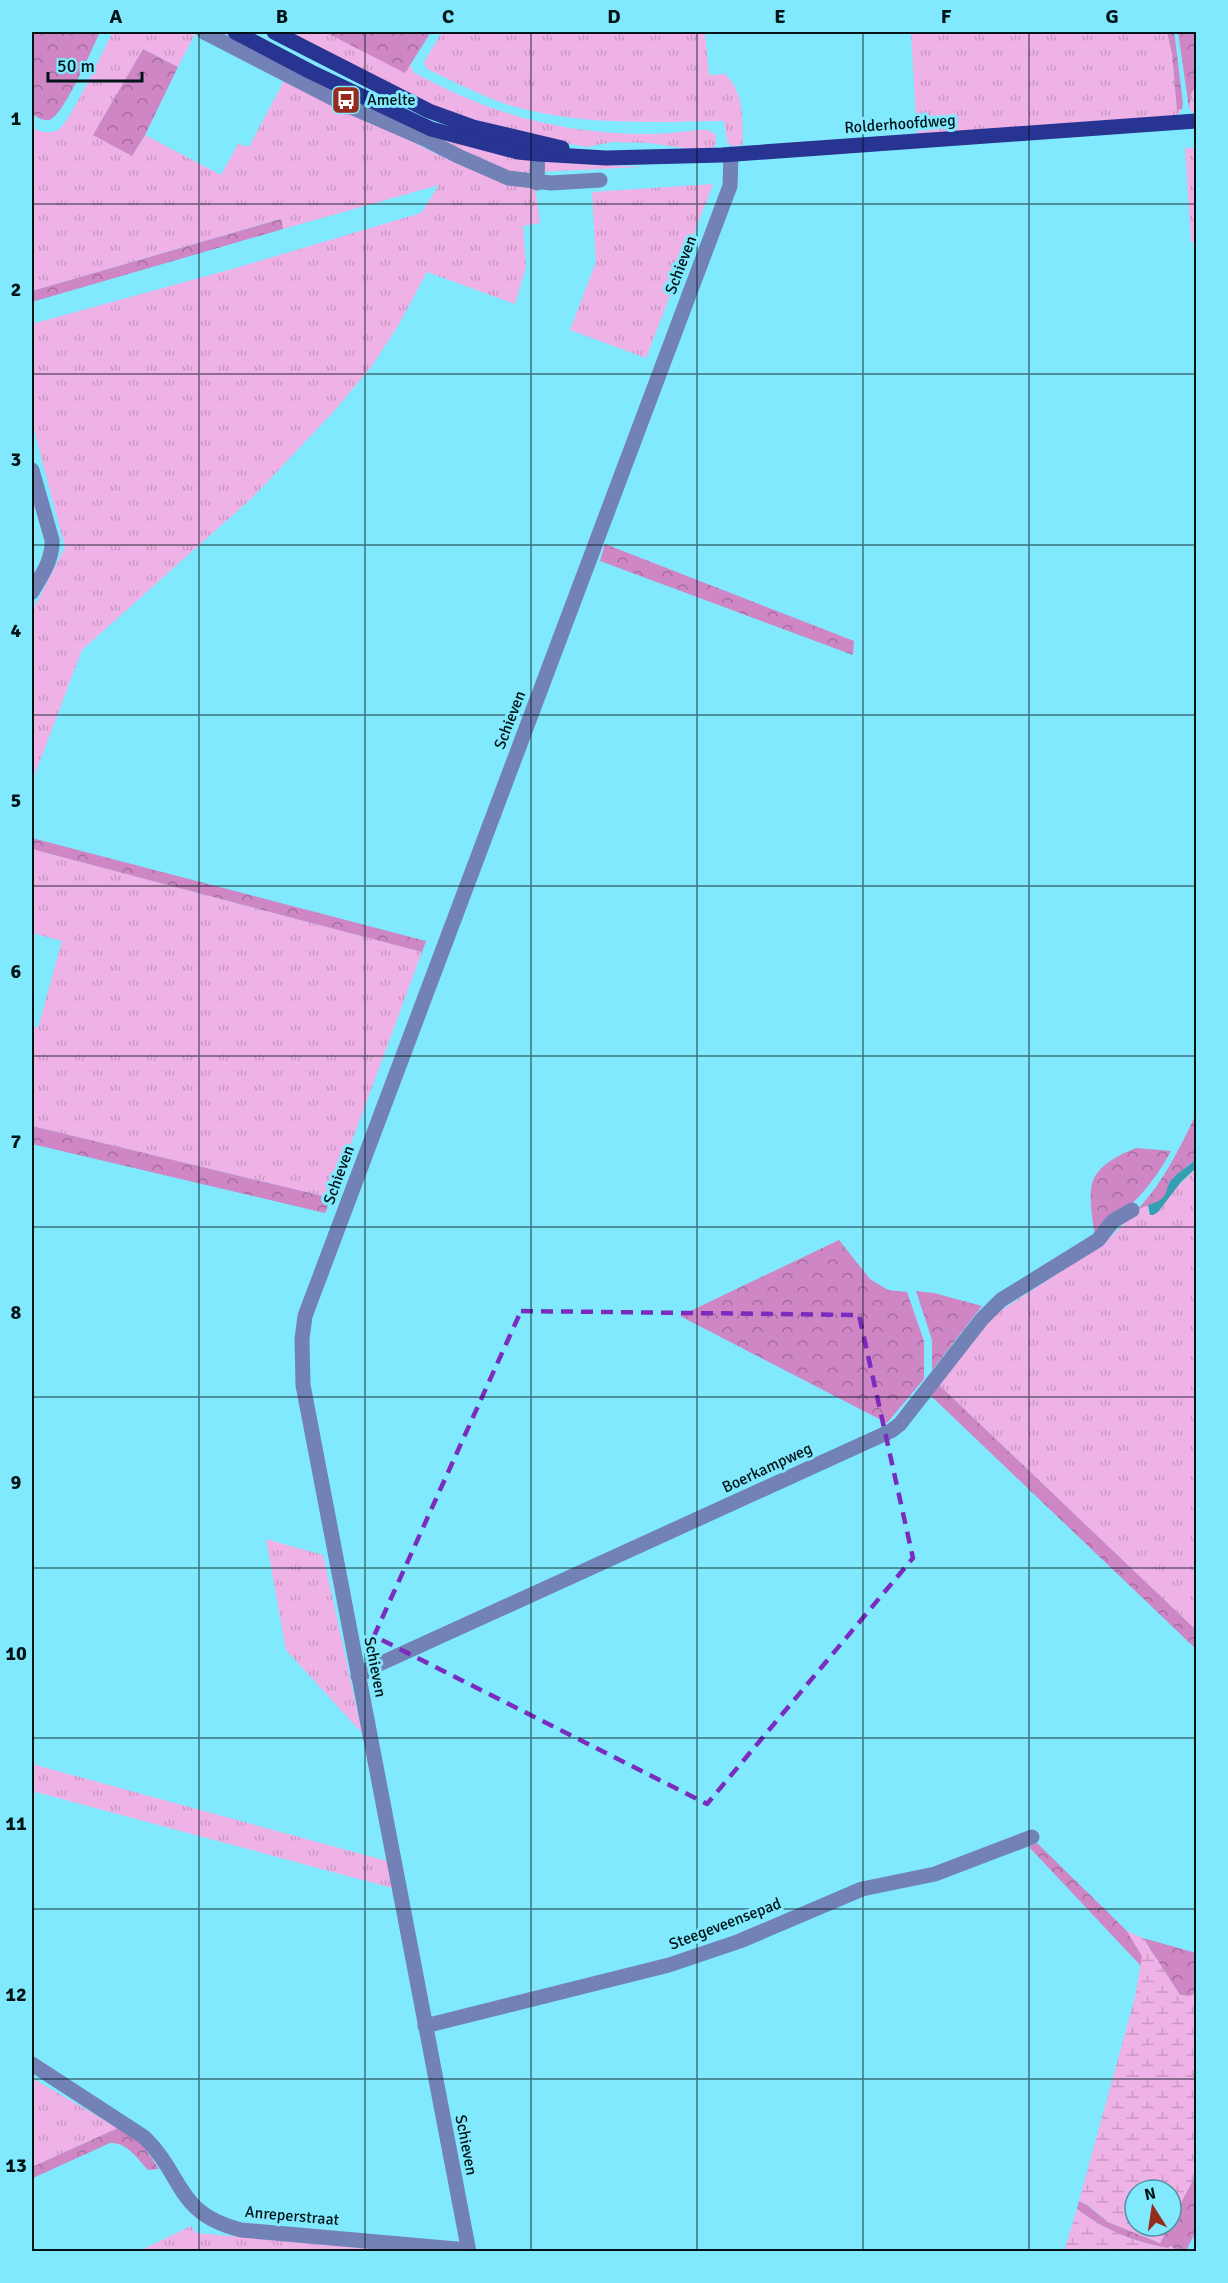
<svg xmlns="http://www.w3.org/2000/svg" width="1228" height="2283" font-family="Signika,sans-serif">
	<defs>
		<pattern id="grass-tufts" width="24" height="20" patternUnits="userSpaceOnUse" patternTransform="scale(1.5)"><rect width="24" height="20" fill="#eeb2e6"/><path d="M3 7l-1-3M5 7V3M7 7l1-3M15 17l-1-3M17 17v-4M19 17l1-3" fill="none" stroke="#ca98c5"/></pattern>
		<pattern id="forest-crowns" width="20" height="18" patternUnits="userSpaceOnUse" patternTransform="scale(1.5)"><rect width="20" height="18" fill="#ce86c5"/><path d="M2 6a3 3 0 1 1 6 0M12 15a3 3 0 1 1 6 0" fill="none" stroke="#a56c9f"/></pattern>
		<pattern id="wetland-marsh" width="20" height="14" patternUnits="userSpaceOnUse" patternTransform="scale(1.5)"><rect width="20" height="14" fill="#eeb2e6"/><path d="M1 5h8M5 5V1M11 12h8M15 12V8" fill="none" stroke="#ca98c5"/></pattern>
	</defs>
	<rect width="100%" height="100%" fill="#81e9fd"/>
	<g fill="url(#grass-tufts)">
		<path d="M113,32H196L178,67L143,49L94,134L132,156L145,135L221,175L238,144L249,147L285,79L451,161L535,187L540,223L523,226L526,267L515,304L427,272L398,326L371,367L336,409L254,496L82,650L32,782V612L65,547L32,422V324L232,269L421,213L439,185L283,229L280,219L32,291V128C40,132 49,134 58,130C70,124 104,48 113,32Z"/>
		<path d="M289,32H325L405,72L411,65L413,72C487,112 551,131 635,134C650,134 665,134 680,132C689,132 700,129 708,130C710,131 713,133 716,135V144L713,148L691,149L649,143L613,142L586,147L550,140L469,119L434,106Z"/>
		<path d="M442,32H705L709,75L725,74C745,93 742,119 743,145L731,146L727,142L724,121C653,122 582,126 512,106C483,97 455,82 427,69L424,62Z"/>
		<polygon points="911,32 1167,32 1172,54 1177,109 1182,109 1176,117 917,134"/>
		<polygon points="1196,85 1196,116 1195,116 1189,108 1191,94"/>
		<polygon points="426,132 556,162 643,167 513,173 471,158"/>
		<polygon points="1185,148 1196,148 1196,244 1191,242"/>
		<polygon points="713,184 646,358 570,330 596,262 592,192"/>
		<polygon points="32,849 422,952 331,1198 32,1126 32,1028 33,1026 38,1028 62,941 32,933"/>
		<polygon points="1196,1168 1196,1630 938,1384 994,1315 1105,1243 1138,1209 1148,1205 1148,1212 1161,1209 1169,1195"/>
		<polygon points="266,1539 323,1555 362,1733 286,1650"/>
		<polygon points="32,1764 387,1861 392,1888 32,1791"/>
		<polygon points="32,2078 118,2128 32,2167"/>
		<polygon points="191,2226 196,2233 403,2251 137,2252"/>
	</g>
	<g fill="url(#forest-crowns)">
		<path d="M32,32H100C92,48 64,116 49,120C42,121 37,117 32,114Z"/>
		<polygon points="325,32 431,32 405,73"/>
		<polygon points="1167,32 1174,32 1175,38 1183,104 1182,109 1177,110 1172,54"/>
		<polygon points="1178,32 1196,32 1196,85 1191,94 1189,108"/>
		<polygon points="143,49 178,67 145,135 132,156 93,135"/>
		<polygon points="281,219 283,229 32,302 32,291"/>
		<polygon points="605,544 854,641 853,655 600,561"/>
		<polygon points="32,838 426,941 422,952 32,849"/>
		<path d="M1196,1114V1159L1175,1176L1169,1183L1166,1195L1158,1202L1138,1209C1164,1181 1180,1148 1196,1114Z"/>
		<polygon points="32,1126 331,1198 325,1213 32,1144"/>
		<path d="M1136,1148L1171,1151C1150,1190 1129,1208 1095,1236C1093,1222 1087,1191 1094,1178C1102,1163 1121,1154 1136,1148Z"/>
		<polygon points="839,1240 870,1279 888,1290 907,1292 924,1341 924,1379 887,1423 680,1316"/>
		<polygon points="916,1291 934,1293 982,1306 932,1370 932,1340"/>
		<polygon points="938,1384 1196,1630 1196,1649 930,1395"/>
		<polygon points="1037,1843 1127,1931 1142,1956 1141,1966 1029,1847"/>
		<polygon points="1143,1938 1196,1953 1196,1993 1190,1996 1180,1995"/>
		<path d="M118,2128L143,2145L159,2169L148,2170C137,2158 127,2142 110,2143L33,2178L32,2167Z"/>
		<path d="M1196,2174V2231L1186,2251H1177L1171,2246L1168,2248C1136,2243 1102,2229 1077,2209L1079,2201L1087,2205L1108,2222L1160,2243L1169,2226H1171V2222Z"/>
	</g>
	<g fill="url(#wetland-marsh)">
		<polygon points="1127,1931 1143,1938 1180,1995 1190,1996 1196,1993 1196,2174 1171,2222 1171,2190 1135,2190 1135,2226 1169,2226 1160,2243 1108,2222 1088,2205 1079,2201 1135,1997 1142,1956"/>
		<path d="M1077,2209C1102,2229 1136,2243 1168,2248L1171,2246L1177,2251H1064Z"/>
	</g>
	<path fill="#359eb0" d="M1196,1159V1168L1181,1182L1158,1212L1153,1215H1150L1148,1205C1173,1198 1162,1189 1173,1178C1180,1171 1189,1166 1196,1159Z"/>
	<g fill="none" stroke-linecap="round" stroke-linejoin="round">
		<g stroke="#7282b6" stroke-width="15">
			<polyline points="204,32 342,103 425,139 458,156 508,178 551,183 600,180"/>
			<polyline points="537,183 538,143"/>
			<path d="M32,470L52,540C53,560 41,576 32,592"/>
			<polyline points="358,1676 375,1666 891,1431 900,1424 982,1319 1001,1300 1098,1240 1113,1221 1132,1210"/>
			<polyline points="425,2026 669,1965 740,1941 862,1889 935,1874 1032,1837"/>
			<path d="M32,2064L144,2137C184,2175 175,2214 241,2230L468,2250"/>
			<polyline points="469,2252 303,1385 302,1339 305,1316 730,186 731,154"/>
		</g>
		<g stroke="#283492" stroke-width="15">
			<polyline points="235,32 311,72 431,129 518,152 538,154 606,158 722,155 1196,121"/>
			<polyline points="274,32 429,111 473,127 562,148"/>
		</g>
	</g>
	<path fill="none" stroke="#7b2cbf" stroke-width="4.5" stroke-dasharray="12 8" stroke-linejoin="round" d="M521,1311L859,1315L913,1558L707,1804L374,1636Z"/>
	<path fill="none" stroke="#001317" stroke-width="1.5" stroke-opacity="0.55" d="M199,32V2252M365,32V2252M531,32V2252M697,32V2252M863,32V2252M1029,32V2252M32,204H1196M32,374H1196M32,545H1196M32,715H1196M32,886H1196M32,1056H1196M32,1227H1196M32,1397H1196M32,1568H1196M32,1738H1196M32,1909H1196M32,2079H1196"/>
	<defs>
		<g id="bus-square" transform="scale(1.5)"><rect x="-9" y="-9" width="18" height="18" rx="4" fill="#962c1d" stroke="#81e9fd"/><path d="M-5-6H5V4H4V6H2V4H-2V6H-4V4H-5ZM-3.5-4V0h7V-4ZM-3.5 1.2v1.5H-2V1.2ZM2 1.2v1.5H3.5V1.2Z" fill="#fff"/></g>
	</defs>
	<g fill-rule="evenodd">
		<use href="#bus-square" x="346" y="100"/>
	</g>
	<g text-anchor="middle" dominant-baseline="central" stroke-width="6" stroke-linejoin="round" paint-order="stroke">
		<g font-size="16" fill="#001317" stroke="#81e9fd" text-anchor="start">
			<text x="367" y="100">Amelte</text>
		</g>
		<g font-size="16" fill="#001317" stroke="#81e9fd">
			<text transform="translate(900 124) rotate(-4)">Rolderhoofdweg</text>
			<text transform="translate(681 265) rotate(-69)">Schieven</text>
			<text transform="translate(510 720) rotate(-69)">Schieven</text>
			<text transform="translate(339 1175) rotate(-70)">Schieven</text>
			<text transform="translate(767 1468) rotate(-25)">Boerkampweg</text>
			<text transform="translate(375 1667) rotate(79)">Schieven</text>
			<text transform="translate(725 1924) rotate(-21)">Steegeveensepad</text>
			<text transform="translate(466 2145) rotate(79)">Schieven</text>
			<text transform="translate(292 2216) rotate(5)">Anreperstraat</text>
		</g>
	</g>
	<rect width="1228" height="2283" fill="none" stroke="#81e9fd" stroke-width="66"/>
	<g transform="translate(1153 2208) rotate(348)"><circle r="28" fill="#81e9fd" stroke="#4d93a1" stroke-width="1.5"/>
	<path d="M0-4.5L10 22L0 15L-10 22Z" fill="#962c1d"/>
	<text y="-9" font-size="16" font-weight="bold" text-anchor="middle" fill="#001317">N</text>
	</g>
	<path d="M48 72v9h94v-9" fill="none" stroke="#001317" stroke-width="3"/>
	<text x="57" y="72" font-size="18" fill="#001317" stroke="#81e9fd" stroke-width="4.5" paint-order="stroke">50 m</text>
	<rect x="33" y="33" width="1162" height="2217" fill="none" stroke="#001317" stroke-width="2"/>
	<g font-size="20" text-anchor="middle" font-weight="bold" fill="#001317">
		<text x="116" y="23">A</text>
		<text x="282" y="23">B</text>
		<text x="448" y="23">C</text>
		<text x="614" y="23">D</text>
		<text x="780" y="23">E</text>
		<text x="946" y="23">F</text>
		<text x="1112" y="23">G</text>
		<text x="16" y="125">1</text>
		<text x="16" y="296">2</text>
		<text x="16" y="466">3</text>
		<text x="16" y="637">4</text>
		<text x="16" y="807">5</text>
		<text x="16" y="978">6</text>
		<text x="16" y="1148">7</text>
		<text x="16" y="1319">8</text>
		<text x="16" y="1489">9</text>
		<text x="16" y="1660">10</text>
		<text x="16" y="1830">11</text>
		<text x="16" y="2001">12</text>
		<text x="16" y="2172">13</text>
	</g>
</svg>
